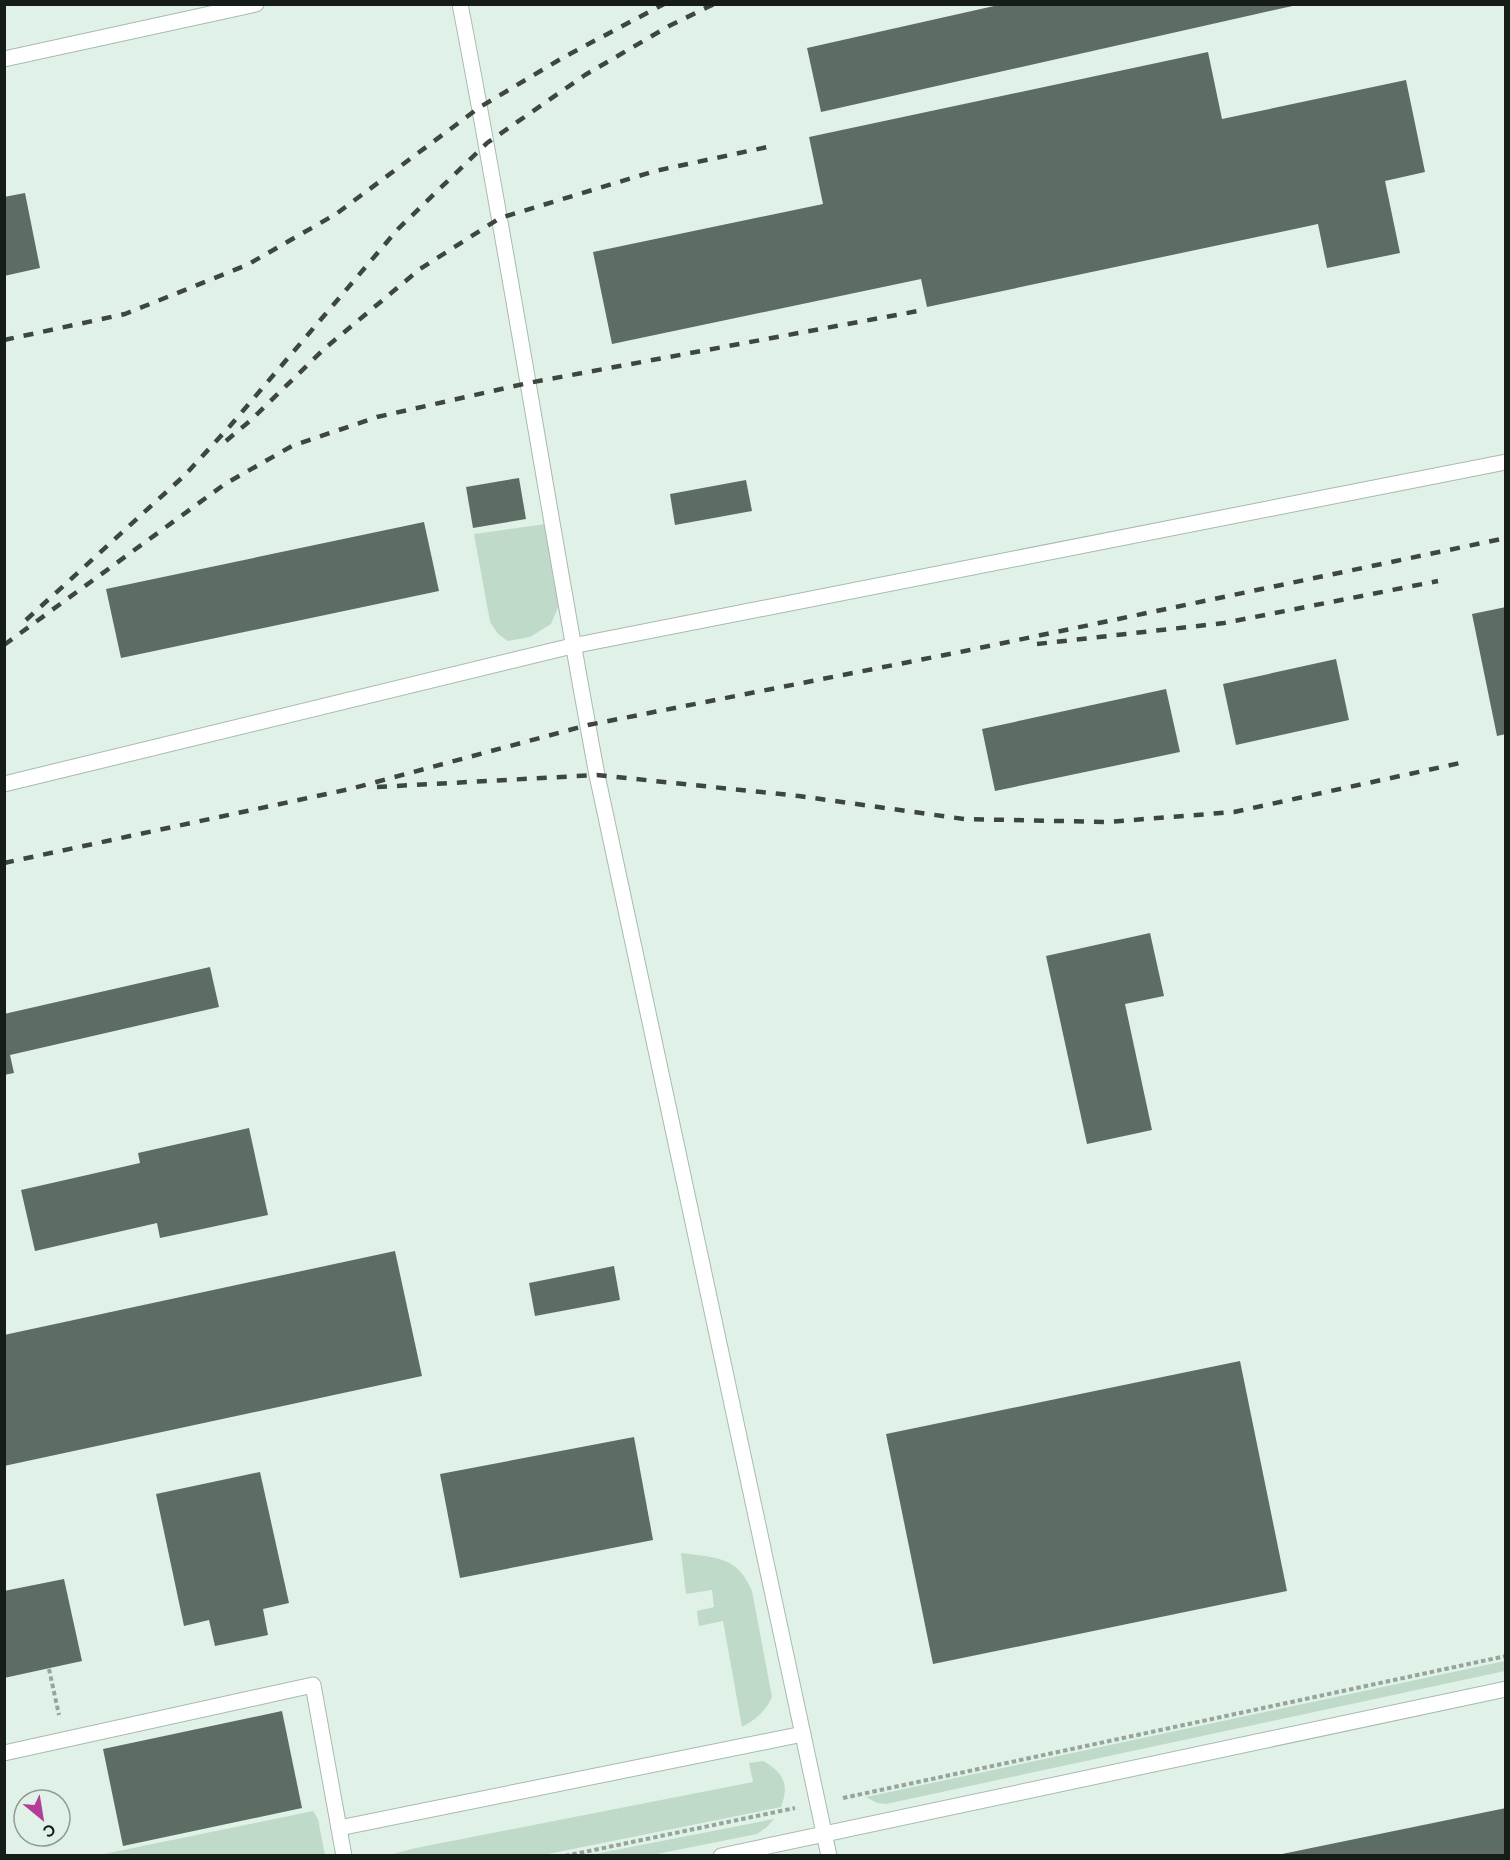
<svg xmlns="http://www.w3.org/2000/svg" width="1510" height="1860" font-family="Raleway,sans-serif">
	<rect width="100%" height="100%" fill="#e0f2e7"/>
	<g fill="#bfdac9">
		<polygon points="545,524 559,605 551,624 530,637 508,641 498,634 490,622 474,534"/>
		<path d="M681,1553C715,1558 737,1555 752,1591L772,1697C765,1712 756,1719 742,1727L723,1621L699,1626L697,1611L714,1607L712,1590L686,1594Z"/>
		<polygon points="1505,1661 1505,1671 886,1804 877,1803 866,1797"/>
		<path d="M763,1761C783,1772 790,1784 781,1807L543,1855H389L416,1848L753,1782L749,1763Z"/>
		<polygon points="313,1811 318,1819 325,1855 99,1855"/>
		<polygon points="774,1819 767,1827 757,1834 652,1855 590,1855"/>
	</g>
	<g fill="#5d6d63">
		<polygon points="1003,4 1297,4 1297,5 821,112 807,48"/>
		<polygon points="1208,52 1222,119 1406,80 1425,172 1385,181 1400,253 1327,268 1318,224 927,307 921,279 612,344 593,252 823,204 809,137"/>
		<polygon points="25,193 40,268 4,276 4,197"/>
		<polygon points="519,478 526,519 473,528 466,487"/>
		<polygon points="746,480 752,511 675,525 670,494"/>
		<polygon points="424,522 439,591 121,658 106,589"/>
		<polygon points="1506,607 1506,734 1497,736 1472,614"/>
		<polygon points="1336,659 1349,720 1236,745 1223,684"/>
		<polygon points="1166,689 1180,752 995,791 982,729"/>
		<polygon points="1150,933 1164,996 1125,1004 1152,1130 1087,1144 1046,956"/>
		<polygon points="210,967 219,1007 10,1055 14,1073 4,1075 4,1014"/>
		<polygon points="249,1128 268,1215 160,1238 157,1223 35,1251 21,1190 140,1163 138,1153"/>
		<polygon points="395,1251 422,1376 4,1466 4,1335"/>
		<polygon points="614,1266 620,1300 535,1316 529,1283"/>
		<polygon points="1240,1361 1287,1591 933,1664 886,1434"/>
		<polygon points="634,1437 653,1540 460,1578 440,1474"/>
		<polygon points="260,1472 289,1603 263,1609 268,1635 215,1646 209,1620 184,1626 156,1494"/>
		<polygon points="64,1579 82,1661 4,1678 4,1591"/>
		<polygon points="282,1711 302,1808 123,1846 103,1749"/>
		<polygon points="1506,1808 1506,1856 1282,1856 1282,1854"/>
	</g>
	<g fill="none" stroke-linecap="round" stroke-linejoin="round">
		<g stroke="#a8baaf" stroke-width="17">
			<g id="service">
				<path d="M460,4C510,261 549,519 597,775L829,1856"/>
				<polyline points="4,59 256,4"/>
				<polyline points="4,784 572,646 1506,462"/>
				<polyline points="4,1753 313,1685 344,1856"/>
				<polyline points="339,1828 803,1734"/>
				<polyline points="721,1856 1506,1689"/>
			</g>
		</g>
		<g stroke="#97a49c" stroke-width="4" stroke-dasharray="4.5 3" stroke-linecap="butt">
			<polyline points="49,1669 59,1715"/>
			<polyline points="843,1798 1506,1656"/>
			<polyline points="565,1856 795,1808"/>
		</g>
		<use href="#service" stroke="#fff" stroke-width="15"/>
		<g stroke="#3e4641" stroke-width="4.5" stroke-dasharray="10 10" stroke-linecap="butt">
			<polyline points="4,340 125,314 247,265 336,214 480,107 564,57 664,4"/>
			<polyline points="226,441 251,420 324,349 420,269 500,218 655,171 772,146"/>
			<polyline points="26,620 185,475 230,426 398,229 487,143 585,75 669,26 714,4"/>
			<polyline points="1037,644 1224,623 1438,581"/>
			<polyline points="4,645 225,484 292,446 377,417 528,383 918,311"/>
			<polyline points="377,787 597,775 799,796 964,819 1107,822 1234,812 1460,763"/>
			<polyline points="4,863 350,789 588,725 965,651 1506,538"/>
		</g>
	</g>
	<rect width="1510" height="1860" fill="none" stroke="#161c18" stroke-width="12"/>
	<g transform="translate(42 1818) rotate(150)"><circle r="28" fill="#e0f2e7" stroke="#8f9c94" stroke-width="1.5"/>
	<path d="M0-4.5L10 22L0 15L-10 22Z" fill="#b23e96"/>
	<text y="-9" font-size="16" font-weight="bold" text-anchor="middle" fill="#161c18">С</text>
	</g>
</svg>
